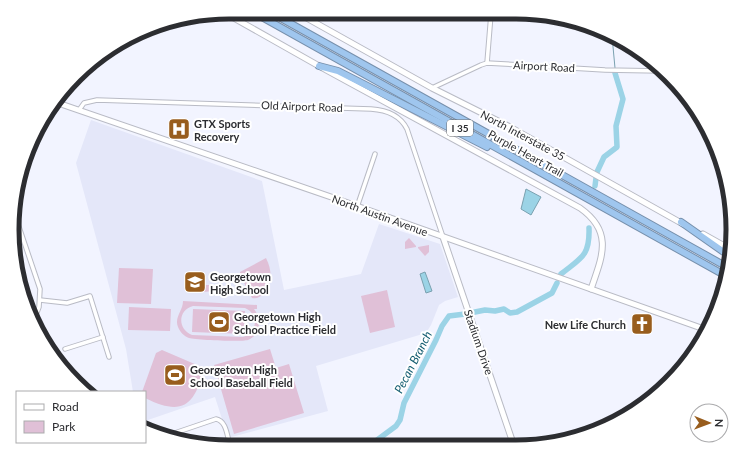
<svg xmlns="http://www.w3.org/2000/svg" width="745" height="459" font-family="Lato,sans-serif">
	<rect width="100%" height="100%" fill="#f2f4ff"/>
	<g fill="#e4e7f9">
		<polygon points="50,107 52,108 37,152 29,148"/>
		<polygon points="91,120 262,181 284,290 361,274 379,224 440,244 458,297 445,301 439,305 431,325 426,333 316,366 328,411 228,438 215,397 145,421 145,392 133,392 126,349 76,163"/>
	</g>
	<g fill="#e0c0d7" fill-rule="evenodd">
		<polygon points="409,238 416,246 416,247 405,249 405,242"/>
		<polygon points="429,245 429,252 425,256 418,248 418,247"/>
		<path d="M266,258C272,270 273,283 263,294C260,297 257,299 252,298L240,275V272Z"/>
		<polygon points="119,268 153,269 151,304 117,303"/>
		<polygon points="202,285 214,285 214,291 203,292"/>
		<polygon points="387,290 395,327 370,333 361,296"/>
		<path d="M183,301L257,305V309H254C262,319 261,335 248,340C241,342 196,340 189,338C184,336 180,332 178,327C174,317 183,311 183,301ZM193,306L245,308C259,314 258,332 243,337L192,335C177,329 178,310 193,306Z"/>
		<polygon points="129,307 171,309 170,331 128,330"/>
		<polygon points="193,309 245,311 244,334 192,332"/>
		<polygon points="270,349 276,368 289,364 304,413 234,434 214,365"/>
		<path d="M162,350L204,368C195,405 183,417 145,398V392H142L156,353Z"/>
	</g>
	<g fill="#9bd3e6" stroke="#7aa1b0">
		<polygon points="526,189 541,197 531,215 521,209"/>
		<polygon points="425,272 432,291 426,293 420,274"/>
	</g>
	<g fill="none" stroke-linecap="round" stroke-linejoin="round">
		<polyline stroke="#7aa1b0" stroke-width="1" points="612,36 615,68"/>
		<g stroke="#9bd3e6" stroke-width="5.5">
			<polyline points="597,172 604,157 617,147 616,126 623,99 615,73"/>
			<polyline points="595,186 596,178"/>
			<path d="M561,274C581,258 590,256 589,228"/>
			<polyline points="470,313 485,310 495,311 504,309 510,313 517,312 552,293 557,283"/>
			<polyline points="369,446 396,426 400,420 404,403 436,340 442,326 449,316 465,314"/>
		</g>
		<g stroke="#b9bbc5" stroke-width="5.5">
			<g id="street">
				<polyline points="487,63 491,14"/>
				<polyline points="432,88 481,65 487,63 605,70 660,71"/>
				<path d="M79,110L84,103L97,100L371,109C387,110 400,115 407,129L443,237"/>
				<polyline points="357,207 375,154"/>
				<polyline points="15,210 17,219"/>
				<polyline points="14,216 18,224 40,289 39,307 34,320"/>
				<polyline points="40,300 67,303 90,296 109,357"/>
				<polyline points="65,349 103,337"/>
				<path d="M166,436L216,419C227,421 227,437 230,445"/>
			</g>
		</g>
		<g stroke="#b9bbc5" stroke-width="7">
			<g id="secondary">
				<polyline points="296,12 432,88 510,127 683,224"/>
				<path d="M225,13L319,66L580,208C614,232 602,257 591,289"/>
				<polyline points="55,102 334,198 704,329"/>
				<polyline points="703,234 728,248"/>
				<polyline points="443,237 514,446"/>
			</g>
		</g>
		<g stroke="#7790ac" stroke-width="8">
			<g id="highway">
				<polyline points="253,12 726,276"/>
				<polyline points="270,12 727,267"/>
				<polyline points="319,66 338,71 487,147"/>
				<polyline points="681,222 728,255"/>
			</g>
		</g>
		<use href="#street" stroke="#fff" stroke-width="3.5"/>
		<use href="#secondary" stroke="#fff" stroke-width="5"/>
		<use href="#highway" stroke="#9fc6ee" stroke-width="6"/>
	</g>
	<defs>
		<g id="hospital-square" transform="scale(1.15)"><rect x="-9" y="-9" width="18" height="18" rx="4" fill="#985d1d" stroke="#fff"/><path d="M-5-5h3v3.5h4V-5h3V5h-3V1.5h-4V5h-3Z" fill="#fff"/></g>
		<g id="school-square" transform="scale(1.15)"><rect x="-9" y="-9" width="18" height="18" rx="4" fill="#985d1d" stroke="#fff"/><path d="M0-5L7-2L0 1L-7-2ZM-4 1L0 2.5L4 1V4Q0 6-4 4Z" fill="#fff"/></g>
		<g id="stadium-square" transform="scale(1.15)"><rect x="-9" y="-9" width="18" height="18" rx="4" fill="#985d1d" stroke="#fff"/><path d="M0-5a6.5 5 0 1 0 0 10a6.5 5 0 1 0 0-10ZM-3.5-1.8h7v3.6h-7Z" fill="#fff"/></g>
		<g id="church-square" transform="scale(1.15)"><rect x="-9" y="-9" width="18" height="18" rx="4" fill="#985d1d" stroke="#fff"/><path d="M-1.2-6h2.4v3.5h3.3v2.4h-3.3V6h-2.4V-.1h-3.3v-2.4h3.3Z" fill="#fff"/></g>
	</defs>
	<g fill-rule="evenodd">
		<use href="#hospital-square" x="179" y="129"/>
		<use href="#school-square" x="195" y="282"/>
		<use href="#stadium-square" x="219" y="322"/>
		<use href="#church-square" x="642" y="324"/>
		<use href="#stadium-square" x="175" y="375"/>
	</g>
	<g text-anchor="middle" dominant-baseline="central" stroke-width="4" stroke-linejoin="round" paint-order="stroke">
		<rect fill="#fff" stroke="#6b6c6f" stroke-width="1" x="447" y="120" width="26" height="16" rx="3"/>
		<g font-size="10" font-weight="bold" fill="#2c2d31">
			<text x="460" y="128">I 35</text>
		</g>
		<g font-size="11" fill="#2c2d31" stroke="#fff">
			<text transform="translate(544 66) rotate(3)">Airport Road</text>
			<text transform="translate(302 106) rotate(2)">Old Airport Road</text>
			<text transform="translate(523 135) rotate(28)">North Interstate 35</text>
			<text transform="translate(526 153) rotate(29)">Purple Heart Trail</text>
			<text transform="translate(380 215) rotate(20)">North Austin Avenue</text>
			<text transform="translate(479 342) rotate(71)">Stadium Drive</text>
		</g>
		<g font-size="11" font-weight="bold" fill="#2c2d31" stroke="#fff" text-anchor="start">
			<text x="194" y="123">GTX Sports<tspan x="194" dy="13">Recovery</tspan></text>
			<text x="210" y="276">Georgetown<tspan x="210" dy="13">High School</tspan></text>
			<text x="234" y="316">Georgetown High<tspan x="234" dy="13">School Practice Field</tspan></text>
			<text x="626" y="324" text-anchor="end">New Life Church</text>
			<text x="190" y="369">Georgetown High<tspan x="190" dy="13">School Baseball Field</tspan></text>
		</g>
		<g font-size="12" font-style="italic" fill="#125b6f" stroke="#fff">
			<text transform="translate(413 362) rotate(-63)">Pecan Branch</text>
		</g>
	</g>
	<path d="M0 0H745V459H0ZM229 19H516A210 210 0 0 1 726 229V230A210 210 0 0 1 516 440H229A210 210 0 0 1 19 230V229A210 210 0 0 1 229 19Z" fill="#fff" fill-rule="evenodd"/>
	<path fill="none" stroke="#2c2d31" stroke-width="5" d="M229 19H516A210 210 0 0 1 726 229V230A210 210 0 0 1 516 440H229A210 210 0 0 1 19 230V229A210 210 0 0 1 229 19Z"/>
	<rect x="16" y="391" width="130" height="52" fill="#ffffff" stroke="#ababad"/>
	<rect x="24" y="404" width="20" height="6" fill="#ffffff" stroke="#ababad"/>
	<text x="52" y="411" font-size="12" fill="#2c2d31">Road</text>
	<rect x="24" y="421" width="20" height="12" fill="#e0c0d7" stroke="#ababad"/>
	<text x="52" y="431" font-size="12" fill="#2c2d31">Park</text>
	<g transform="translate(709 423) rotate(91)"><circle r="19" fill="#ffffff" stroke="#ababad"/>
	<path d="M0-3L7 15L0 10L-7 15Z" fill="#985d1d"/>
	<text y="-6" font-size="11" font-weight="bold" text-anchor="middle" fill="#2c2d31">N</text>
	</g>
</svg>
